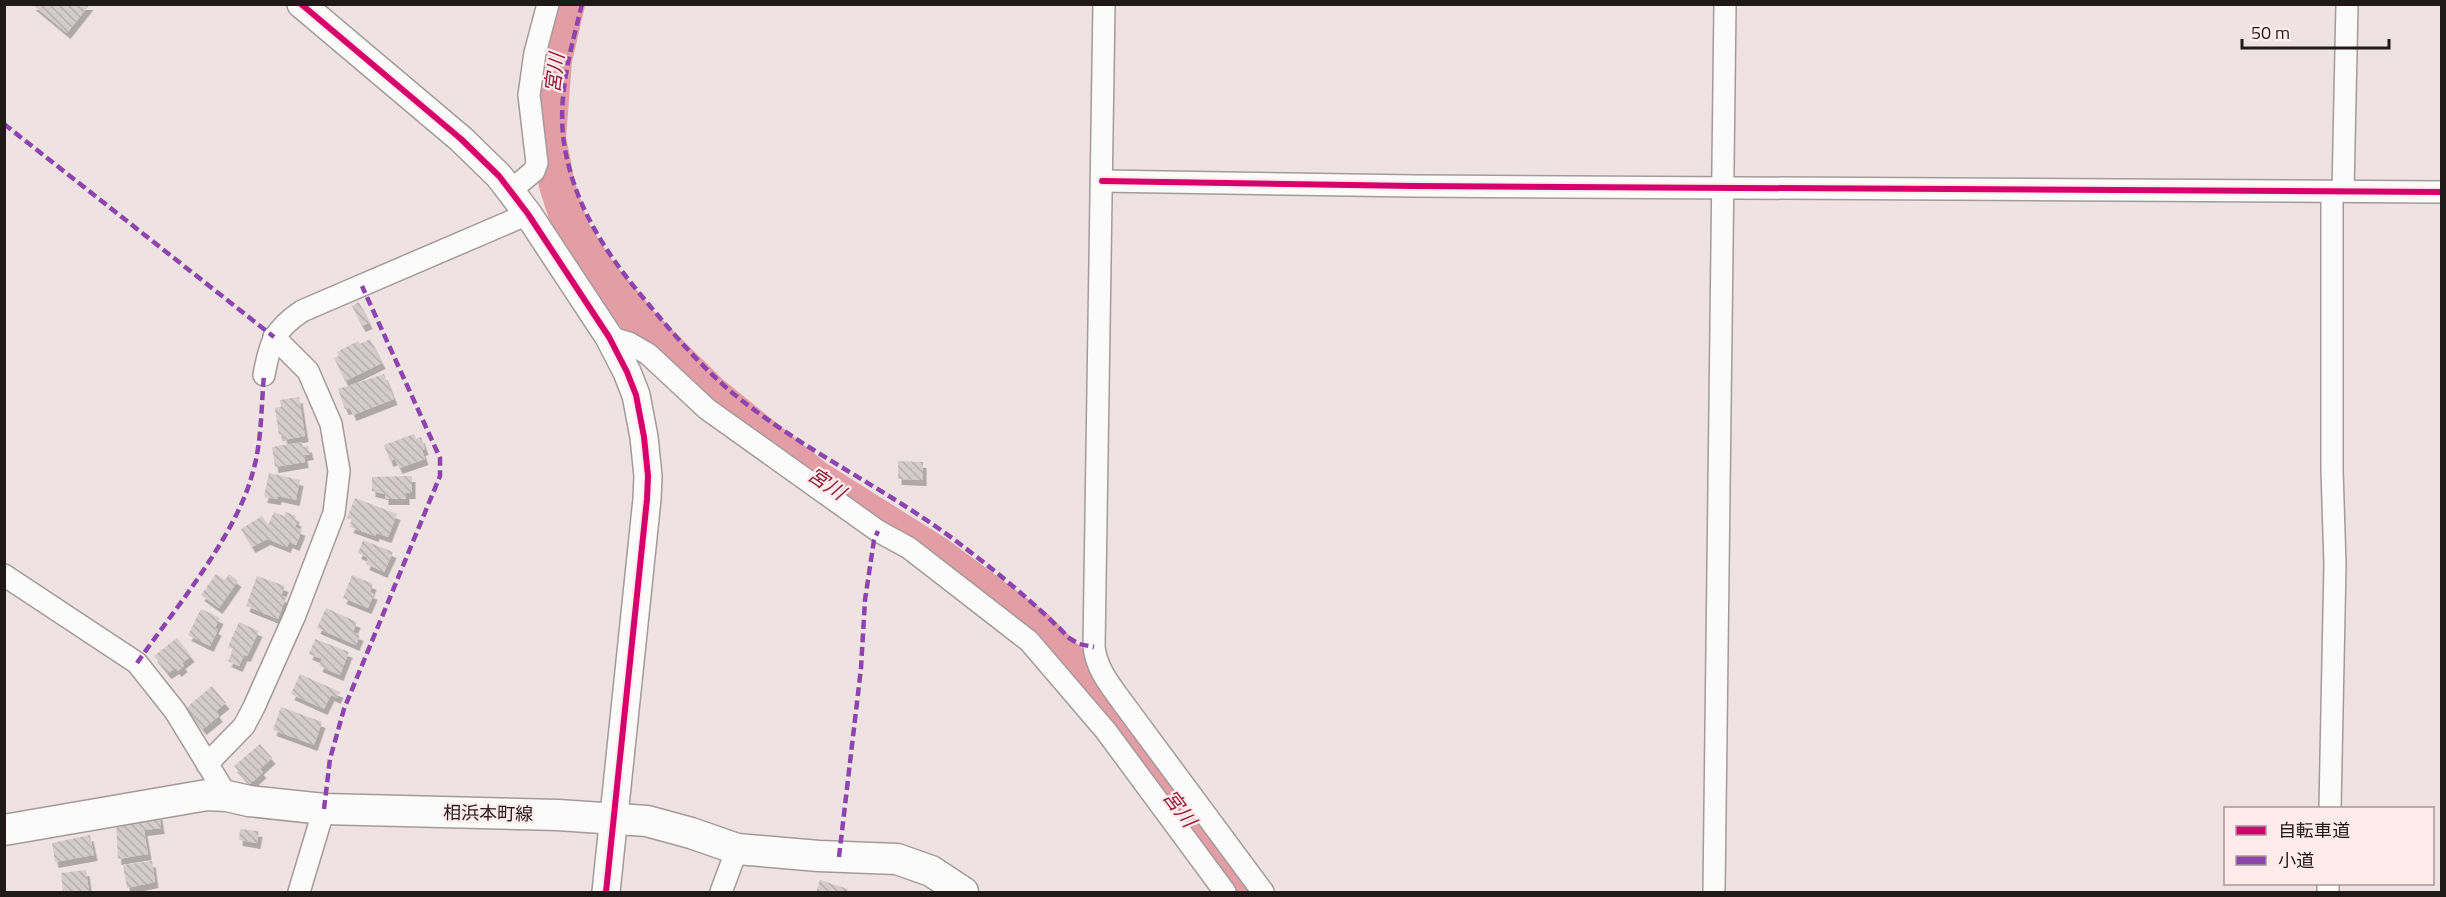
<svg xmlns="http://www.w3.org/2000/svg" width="2446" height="897" font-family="'Titillium Web','Noto Sans JP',sans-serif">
	<defs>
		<pattern id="building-back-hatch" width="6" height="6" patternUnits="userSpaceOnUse" patternTransform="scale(1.5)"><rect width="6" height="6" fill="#d5cbcc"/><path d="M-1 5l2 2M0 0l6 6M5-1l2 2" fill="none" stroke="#b7aeaf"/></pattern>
		<filter id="shadow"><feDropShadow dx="3.5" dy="6" stdDeviation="0" flood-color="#0004"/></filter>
	</defs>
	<rect width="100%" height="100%" fill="#eee2e3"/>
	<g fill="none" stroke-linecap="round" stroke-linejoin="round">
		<polyline stroke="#e39ea5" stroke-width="36" points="567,4 554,60 548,138 557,185 571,229 599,273 644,327 711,393 816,478 937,554 1038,629 1075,667 1244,892"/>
	</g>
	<g fill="url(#building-back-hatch)" filter="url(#shadow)">
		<polygon points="32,4 90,4 67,33"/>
		<polygon points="359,302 369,323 362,326 352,306"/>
		<polygon points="370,339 382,363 345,381 334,358 339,356 337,352 358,341 360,344"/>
		<polygon points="384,374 394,399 353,415 350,408 345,409 338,389"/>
		<polygon points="299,397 305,436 284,440 283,434 279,435 275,408 281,407 280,400"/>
		<polygon points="414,434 416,439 421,437 425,449 422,450 425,459 399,468 395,459 390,461 384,445"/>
		<polygon points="302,442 303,447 308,446 310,454 304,455 305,462 275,467 272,447"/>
		<polygon points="898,461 923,462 923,480 898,479"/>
		<polygon points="269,473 300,480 296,500 278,496 277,499 264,497"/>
		<polygon points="412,476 412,493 406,493 406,499 385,499 385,494 372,491 372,477"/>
		<polygon points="355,498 397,514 388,537 376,533 375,536 350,527 353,520 347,518"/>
		<polygon points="274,512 284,516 286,512 296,516 295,519 298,521 295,527 302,530 296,545 289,542 287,547 267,539 252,547 241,529 262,516 268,525"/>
		<polygon points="363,540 393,552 384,572 366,564 368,558 358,553"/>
		<polygon points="216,574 225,580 229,574 238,581 219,608 201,595"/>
		<polygon points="352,575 373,584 370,592 374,594 368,608 343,598"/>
		<polygon points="257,576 285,586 281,596 286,597 278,619 246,606"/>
		<polygon points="326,608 357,622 353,632 360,635 356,645 317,628"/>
		<polygon points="201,609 220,618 215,628 218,630 210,646 188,635"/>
		<polygon points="239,622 259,631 247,656 244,655 239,666 228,661 234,649 228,647"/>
		<polygon points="177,638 191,656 182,663 184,666 178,671 176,668 168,673 154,656"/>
		<polygon points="315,639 349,652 340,675 319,666 322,659 309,654"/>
		<polygon points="300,674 340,692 337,698 331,695 324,709 291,694"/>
		<polygon points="212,686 226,703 216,711 219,716 203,729 186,708"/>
		<polygon points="281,707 322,722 314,745 273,730"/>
		<polygon points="260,744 272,758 260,769 263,772 250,784 234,766"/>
		<polygon points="159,814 161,828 144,830 148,854 118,859 116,822"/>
		<polygon points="240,829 259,831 257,843 239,840"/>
		<polygon points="90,835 94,855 55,862 52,843"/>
		<polygon points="152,861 155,882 127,888 123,865"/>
		<polygon points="86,870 89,892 63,892 61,873"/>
		<polygon points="820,880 848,889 847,892 816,892"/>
	</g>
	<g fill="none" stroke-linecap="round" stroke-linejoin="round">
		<g stroke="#a39a9b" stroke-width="24">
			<g id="minor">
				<path d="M1104,4L1094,647C1097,670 1110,685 1123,703L1263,892"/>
				<polyline points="1102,181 1414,186 2442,192"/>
				<polyline points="510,191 534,171 537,163 529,95 535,53 548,4"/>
				<polyline points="2343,191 2347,4"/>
				<polyline points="609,337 629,343 648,354 707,409 878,531 909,548 1029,641 1106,731 1225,892"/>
				<path d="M264,375C270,342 274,330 302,311L528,214"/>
				<polyline points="4,575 137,663 175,711 227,796"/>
				<polyline points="207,764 244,726 254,707 295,615 334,513 339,471 331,424 308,371 274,337"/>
				<polyline points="2330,808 2335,564 2332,470 2332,192"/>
				<polyline points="299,892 324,809"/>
				<polyline points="721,892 737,849"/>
				<polyline points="1714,892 1725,4"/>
				<polyline points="2328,892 2328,884"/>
			</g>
		</g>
		<g stroke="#a39a9b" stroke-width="30">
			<polyline id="tertiary" points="301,4 461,139 499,176 528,214 609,337 627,372 636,395 644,437 648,476 647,499 606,892"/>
		</g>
		<g stroke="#a39a9b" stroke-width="33">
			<polyline id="secondary" points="4,830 207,795 227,796 249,801 324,809 558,815 647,821 691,833 737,849 819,856 897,859 931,871 963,892"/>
		</g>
		<use href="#minor" stroke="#fcfbfb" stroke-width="21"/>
		<use href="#tertiary" stroke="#fcfbfb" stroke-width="27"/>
		<use href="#secondary" stroke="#fcfbfb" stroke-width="30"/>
		<g stroke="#8e44ad" stroke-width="4.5" stroke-dasharray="9 4.5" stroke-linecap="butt">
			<path d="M582,4C571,49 557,96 564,143C573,202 603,249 640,294C671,331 702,369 740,399C807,452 884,488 952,538C992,568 1035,603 1069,638L1079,644L1094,647"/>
			<polyline points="4,124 274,337"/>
			<path d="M137,663C174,610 235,537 252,475C262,443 261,408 264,375"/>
			<polyline points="324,809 330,759 344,709 440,476 440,458 362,286"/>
			<polyline points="839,857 861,668 865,600 874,540 878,531"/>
		</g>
		<g stroke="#ffebec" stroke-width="10">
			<g id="cycleway">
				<polyline points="301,4 461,139 499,176 528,214 609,337 627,372 636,395 644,437 648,476 647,499 606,892"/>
				<polyline points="1102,181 1414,186 2442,192"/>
			</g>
		</g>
		<use href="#cycleway" stroke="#d6006c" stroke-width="6"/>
	</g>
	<g text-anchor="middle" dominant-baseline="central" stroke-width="4.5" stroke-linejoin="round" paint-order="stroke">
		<g font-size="18" fill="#20191a" stroke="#ffebec">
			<text transform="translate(488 813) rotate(1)">相浜本町線</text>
		</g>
		<g font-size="20" font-style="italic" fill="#8c1e35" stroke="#ffebec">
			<text transform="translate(554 73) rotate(-83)">宮川</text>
			<text transform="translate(827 483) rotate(34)">宮川</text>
			<text transform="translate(1180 808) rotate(53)">宮川</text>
		</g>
	</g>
	<rect width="2446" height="897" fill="none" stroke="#20191a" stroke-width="12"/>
	<rect x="2224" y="807" width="210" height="78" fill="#ffebec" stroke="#a69798" stroke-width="1.5"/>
	<rect x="2236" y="826" width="30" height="9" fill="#d6006c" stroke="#a69798" stroke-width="1.5"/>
	<text x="2278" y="837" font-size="18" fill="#20191a">自転車道</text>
	<rect x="2236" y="856" width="30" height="9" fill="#8e44ad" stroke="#a69798" stroke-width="1.5"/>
	<text x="2278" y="867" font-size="18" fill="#20191a">小道</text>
	<path d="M2242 39v9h147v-9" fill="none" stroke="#20191a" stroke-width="3"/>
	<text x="2251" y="39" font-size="18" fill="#20191a" stroke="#ffebec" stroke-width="4.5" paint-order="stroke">50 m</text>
</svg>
